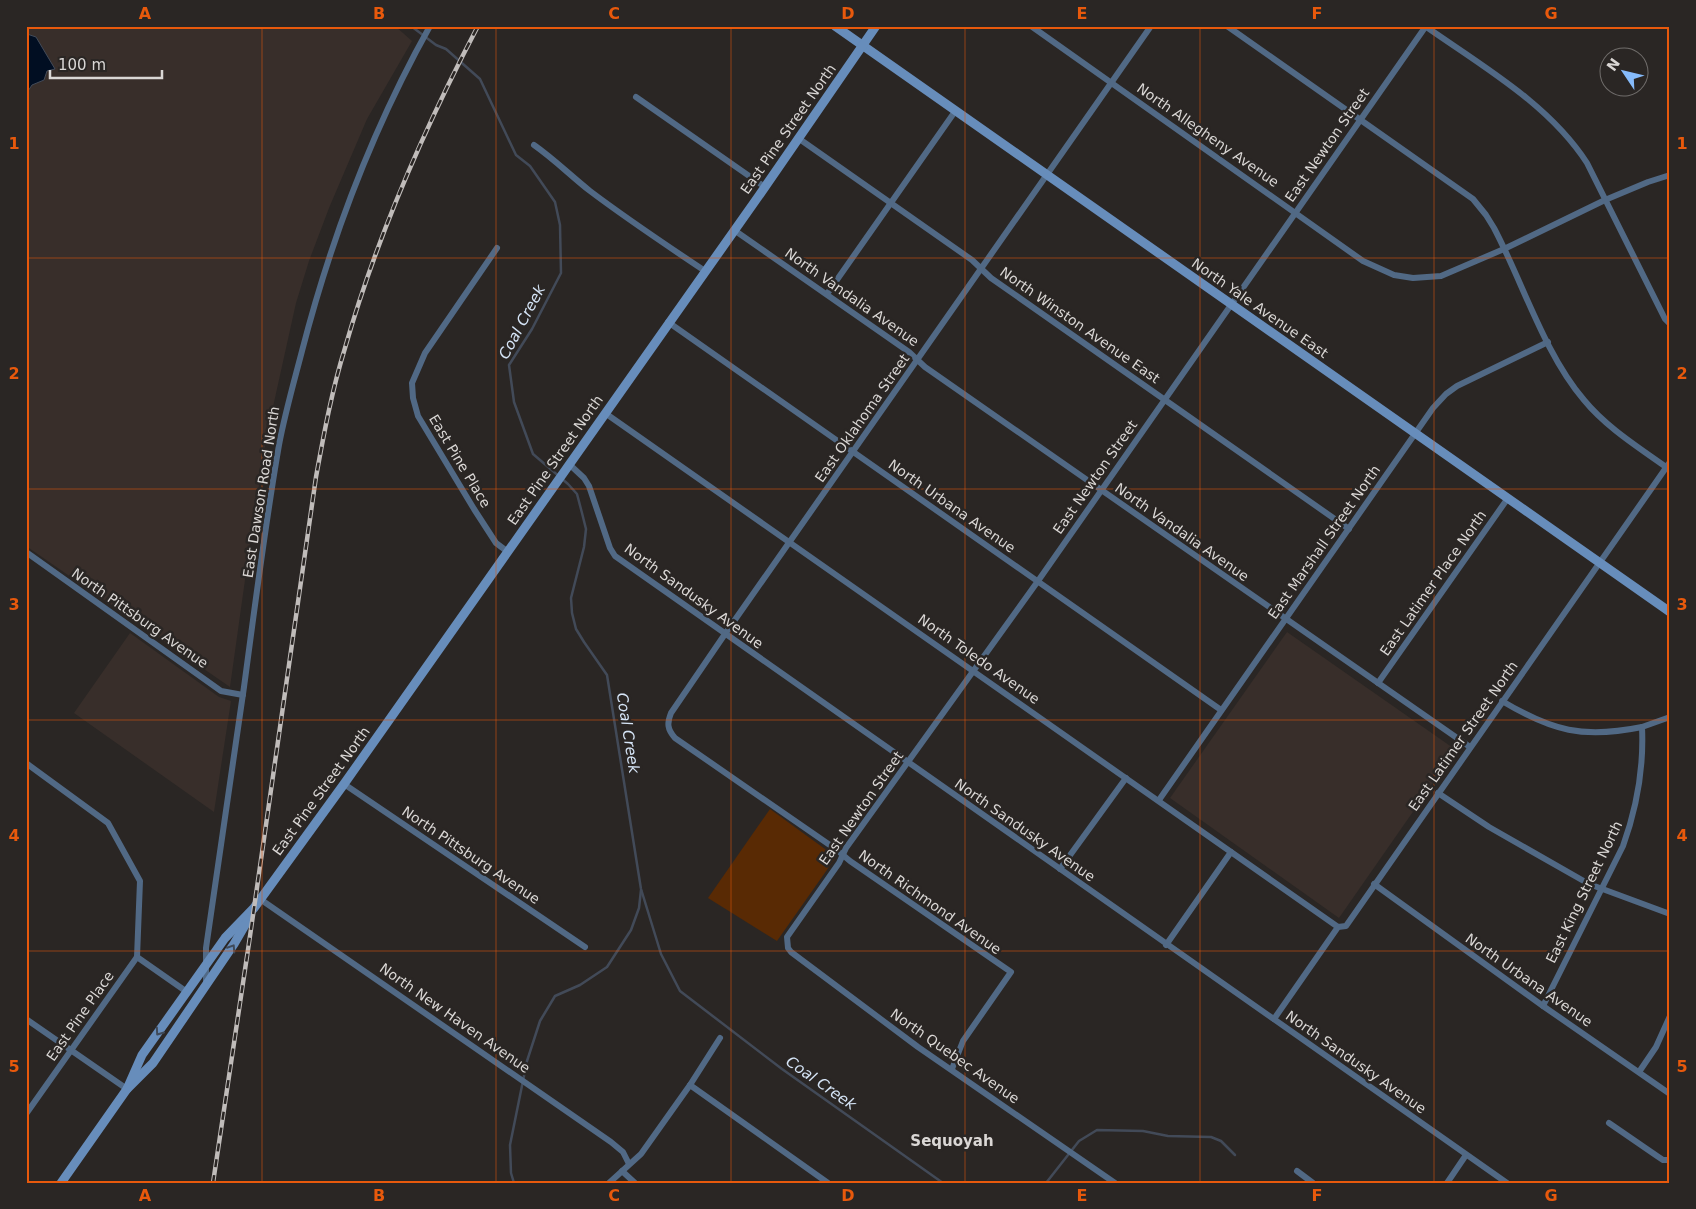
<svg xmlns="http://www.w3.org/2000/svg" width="1696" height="1209" font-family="'DejaVu Sans',sans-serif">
	<rect width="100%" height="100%" fill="#2a2624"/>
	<g fill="#382e2a">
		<polygon points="26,26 395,26 412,41 367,119 329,208 309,261 296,303 267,434 252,530 230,687 26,546"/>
		<polygon points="1287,632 1456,750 1339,918 1170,798"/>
		<polygon points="130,633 219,697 231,701 214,812 74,713"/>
	</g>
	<polygon fill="#592a04" points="770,809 836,857 777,941 708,898"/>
	<polygon fill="#010e22" stroke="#424a58" points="26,26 28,26 27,34 36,37 55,69 47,71 44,80 32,85 26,94 28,105 26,105"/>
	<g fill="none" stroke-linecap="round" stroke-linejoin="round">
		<g stroke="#424a58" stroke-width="2.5">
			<polyline points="411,26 436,45 446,49 480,79 516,155 530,166 555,202 560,225 561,273 532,329 509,365 514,402 533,454 568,484 577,494 582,513 586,529 584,547 571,598 572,613 576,629 584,642 607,675 641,889 661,954 680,991 782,1069 943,1183"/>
			<polyline points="514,1183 511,1173 510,1145 527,1061 540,1021 555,996 580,985 607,967 631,930 639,908 641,890"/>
			<polyline points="1046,1183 1079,1141 1097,1130 1143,1131 1168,1136 1211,1137 1221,1141 1235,1155"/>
		</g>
		<g stroke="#516985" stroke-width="6">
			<polyline points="1031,26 1363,261 1394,275 1413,278 1441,276 1504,249 1605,200 1648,182 1670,175"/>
			<path d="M1227,26L1473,199L1486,215L1494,228C1523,283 1544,353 1584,400C1606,427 1638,447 1666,467"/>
			<path d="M1425,26C1482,66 1549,104 1587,163L1665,319L1670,324"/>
			<polyline points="636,97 765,187"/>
			<polyline points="798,138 972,260 991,278 1349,529"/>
			<path d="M534,145C554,159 571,176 590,191C627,219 666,245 705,271"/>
			<polyline points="734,230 909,352 925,367 1470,747"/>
			<polyline points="497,248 425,353 412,383 413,398 418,416 474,509 496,543 508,552"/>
			<polyline points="827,294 956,110"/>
			<polyline points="668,322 1221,710"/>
			<polyline points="605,413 1338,927"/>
			<polyline points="569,464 584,478 589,486 610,548 615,556 1507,1183"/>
			<polyline points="26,552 221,691 243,695"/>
			<polyline points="1378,683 1508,498"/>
			<path d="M1502,701C1552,731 1583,739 1642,727"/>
			<polyline points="26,763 108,823 140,881 137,957"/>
			<polyline points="344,784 585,947"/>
			<polyline points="1438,793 1489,827 1589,884 1670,914"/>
			<polyline points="1159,800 1433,408 1446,394 1457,386 1548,342"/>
			<polyline points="1060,869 1126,778"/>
			<polyline points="1374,884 1543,1006 1670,1094"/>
			<polyline points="260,899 611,1142 623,1152 629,1164"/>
			<polyline points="26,927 26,930"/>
			<polyline points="1166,945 1231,852"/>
			<polyline points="137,957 187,992"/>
			<path d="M206,984V948C219,861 232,774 244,687C255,606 265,525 279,445C285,413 294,382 302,351C331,239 373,128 430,26"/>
			<path d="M1543,1006L1623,846C1637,807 1644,769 1642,727L1670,717"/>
			<polyline points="26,1019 127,1089"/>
			<polyline points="1274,1019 1338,927 1346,926 1670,462"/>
			<path d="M952,1069L963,1041L1011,972L850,861L837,850L675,738C667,729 667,723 671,713L725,634L1151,26"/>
			<polyline points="1639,1072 1656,1047 1670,1016"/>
			<polyline points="690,1085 828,1183"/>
			<polyline points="26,1114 137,957"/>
			<polyline points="1609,1123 1657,1156 1663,1160 1670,1160"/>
			<polyline points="622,1171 635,1183"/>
			<polyline points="1297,1171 1313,1183"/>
			<polyline points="609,1183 641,1154 690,1085 720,1038"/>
			<polyline points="1115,1183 918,1047 791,952 788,948 787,937 839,863 846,848 1038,581 1426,26"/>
			<polyline points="1447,1183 1466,1155"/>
		</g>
		<g stroke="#678dbb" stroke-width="9">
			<polyline points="835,26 1670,612"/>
			<polyline points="127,1089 142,1055 225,938 254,908 344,784 758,197 876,26"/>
			<polyline points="61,1183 127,1089 153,1063 234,944 248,920"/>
		</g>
		<g stroke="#c0bcba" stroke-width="4.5">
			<path id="rail" d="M213,1183L249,943L316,477C324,433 332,390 345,348C377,236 424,129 478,26"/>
		</g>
		<use href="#rail" stroke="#2a2624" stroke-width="2.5" stroke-dasharray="8" stroke-linecap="butt"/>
	</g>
	<defs><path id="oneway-chevron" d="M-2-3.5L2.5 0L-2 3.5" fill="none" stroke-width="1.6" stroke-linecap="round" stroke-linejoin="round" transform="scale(1.25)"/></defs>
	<g stroke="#3f4a59">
		<use href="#oneway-chevron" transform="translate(232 948) rotate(-57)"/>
		<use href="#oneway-chevron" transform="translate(159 1032) rotate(125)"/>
	</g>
	<path fill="none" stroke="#e8590c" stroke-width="1" stroke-opacity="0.55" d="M262,26V1183M496,26V1183M731,26V1183M965,26V1183M1200,26V1183M1434,26V1183M26,258H1670M26,489H1670M26,720H1670M26,951H1670"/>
	<g text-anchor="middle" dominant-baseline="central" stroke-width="5" stroke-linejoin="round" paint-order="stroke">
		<g font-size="14" fill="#dad7d5" stroke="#2a2624">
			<text transform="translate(788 129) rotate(-55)">East Pine Street North</text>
			<text transform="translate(1208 135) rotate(35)">North Allegheny Avenue</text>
			<text transform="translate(1327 145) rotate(-55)">East Newton Street</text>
			<text transform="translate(852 297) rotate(35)">North Vandalia Avenue</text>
			<text transform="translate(1260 308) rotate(35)">North Yale Avenue East</text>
			<text transform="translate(1080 325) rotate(35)">North Winston Avenue East</text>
			<text transform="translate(862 418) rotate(-55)">East Oklahoma Street</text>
			<text transform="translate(555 460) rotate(-55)">East Pine Street North</text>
			<text transform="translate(460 461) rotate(59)">East Pine Place</text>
			<text transform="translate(1095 477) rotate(-55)">East Newton Street</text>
			<text transform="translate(261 492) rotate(-81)">East Dawson Road North</text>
			<text transform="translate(952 506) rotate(35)">North Urbana Avenue</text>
			<text transform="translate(1182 532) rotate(35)">North Vandalia Avenue</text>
			<text transform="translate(1324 542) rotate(-55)">East Marshall Street North</text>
			<text transform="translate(1433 583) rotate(-55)">East Latimer Place North</text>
			<text transform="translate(694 596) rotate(36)">North Sandusky Avenue</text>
			<text transform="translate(140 618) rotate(35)">North Pittsburg Avenue</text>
			<text transform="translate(979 659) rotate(35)">North Toledo Avenue</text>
			<text transform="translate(1463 736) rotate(-55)">East Latimer Street North</text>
			<text transform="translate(321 791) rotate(-54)">East Pine Street North</text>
			<text transform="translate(861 808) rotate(-55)">East Newton Street</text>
			<text transform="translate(1025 830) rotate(35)">North Sandusky Avenue</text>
			<text transform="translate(471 855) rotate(34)">North Pittsburg Avenue</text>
			<text transform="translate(1584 892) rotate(-64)">East King Street North</text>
			<text transform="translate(930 902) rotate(35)">North Richmond Avenue</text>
			<text transform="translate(1529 980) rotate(35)">North Urbana Avenue</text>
			<text transform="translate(80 1016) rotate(-55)">East Pine Place</text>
			<text transform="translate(455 1018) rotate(35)">North New Haven Avenue</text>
			<text transform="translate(955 1056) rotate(35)">North Quebec Avenue</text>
			<text transform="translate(1356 1062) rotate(35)">North Sandusky Avenue</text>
		</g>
		<g font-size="15" font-style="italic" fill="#d6e5f7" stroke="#2a2624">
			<text transform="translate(522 322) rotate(-62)">Coal Creek</text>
			<text transform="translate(628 733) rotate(81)">Coal Creek</text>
			<text transform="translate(821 1083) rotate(35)">Coal Creek</text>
		</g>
		<g font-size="15" font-weight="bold" fill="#dad7d5" stroke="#2a2624">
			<text x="952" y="1141">Sequoyah</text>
		</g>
	</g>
	<rect width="1696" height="1209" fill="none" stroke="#2a2624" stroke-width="55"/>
	<g transform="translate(1624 72) rotate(305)"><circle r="24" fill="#2a2624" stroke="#706d6b"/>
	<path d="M0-4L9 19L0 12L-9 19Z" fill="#86bbfb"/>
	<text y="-8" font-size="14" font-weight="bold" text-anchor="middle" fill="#dad7d5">N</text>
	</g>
	<path d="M50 70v8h112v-8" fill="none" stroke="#dad7d5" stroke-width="2.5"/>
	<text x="58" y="70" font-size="15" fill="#dad7d5" stroke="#2a2624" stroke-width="4" paint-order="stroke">100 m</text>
	<rect x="28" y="28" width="1640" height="1154" fill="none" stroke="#e8590c" stroke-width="2"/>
	<g font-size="16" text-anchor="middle" font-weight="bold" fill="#e8590c">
		<text x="145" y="19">A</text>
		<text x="379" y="19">B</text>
		<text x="614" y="19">C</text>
		<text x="848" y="19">D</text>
		<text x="1082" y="19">E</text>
		<text x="1317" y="19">F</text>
		<text x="1551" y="19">G</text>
		<text x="14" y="149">1</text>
		<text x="1682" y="149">1</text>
		<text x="14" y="379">2</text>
		<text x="1682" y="379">2</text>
		<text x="14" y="610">3</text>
		<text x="1682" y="610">3</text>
		<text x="14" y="841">4</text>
		<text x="1682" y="841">4</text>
		<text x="14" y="1072">5</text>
		<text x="1682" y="1072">5</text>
		<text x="145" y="1201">A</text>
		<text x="379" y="1201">B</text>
		<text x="614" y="1201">C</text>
		<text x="848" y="1201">D</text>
		<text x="1082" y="1201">E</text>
		<text x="1317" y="1201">F</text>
		<text x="1551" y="1201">G</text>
	</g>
</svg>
